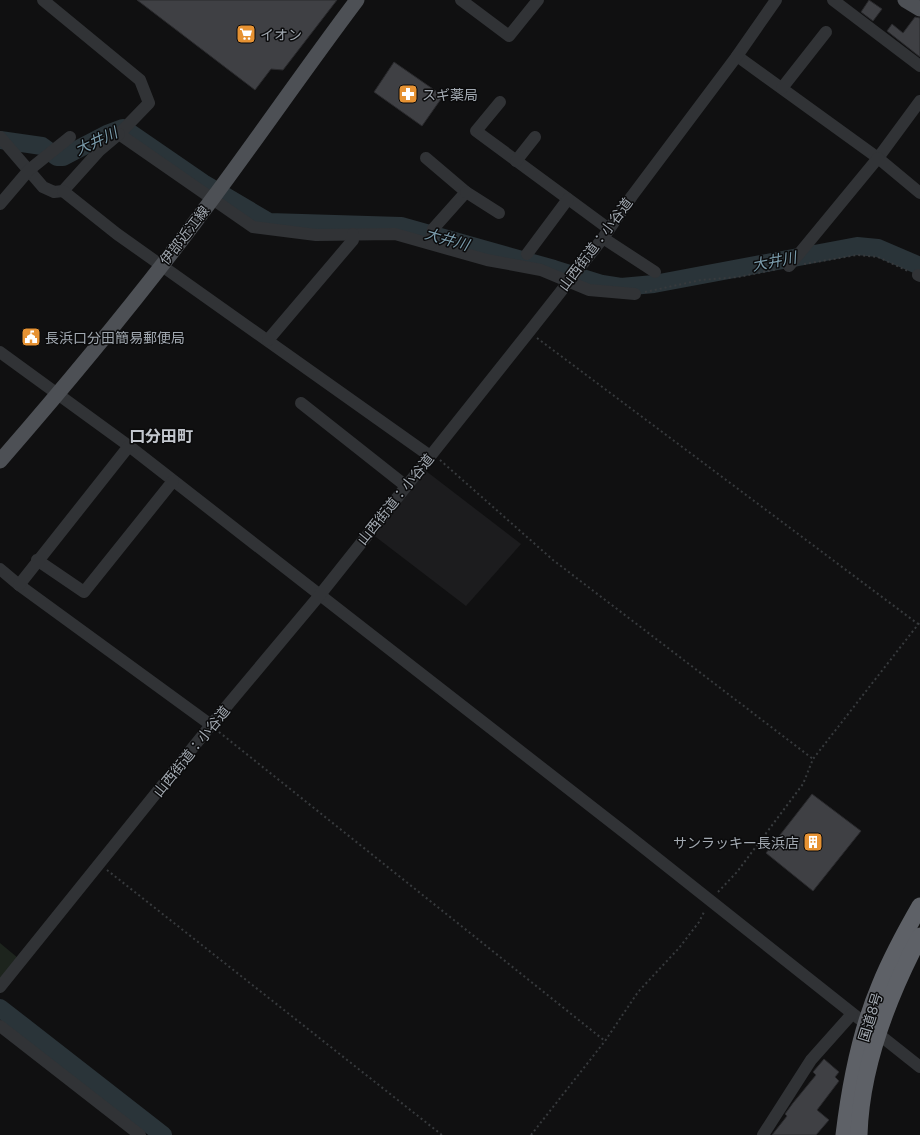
<svg xmlns="http://www.w3.org/2000/svg" width="920" height="1135" font-family="Inter,'Noto Sans JP',sans-serif">
	<rect width="100%" height="100%" fill="#101011"/>
	<polygon fill="#1c1c1e" points="426,471 521,544 466,606 372,534"/>
	<polygon fill="#1d241d" points="0,943 18,958 0,980"/>
	<g fill="none" stroke-linecap="round" stroke-linejoin="round">
		<g stroke="#2a3439" stroke-width="18">
			<polyline points="0,140 42,146 57,157 63,157 107,134 123,128 203,183 269,222 401,226 554,269 602,284 621,287 654,284 857,246 878,248 920,266"/>
			<polyline points="0,1008 163,1135"/>
		</g>
	</g>
	<g fill="#3f4044" stroke="#2a2a2d">
		<polygon points="137,0 337,0 283,70 271,69 255,90"/>
		<polygon points="869,0 882,9 873,21 861,12"/>
		<polygon points="915,17 920,18 920,57 887,31 892,24 903,33"/>
		<polygon points="394,62 443,96 422,126 374,92"/>
		<polygon points="812,794 861,831 813,891 766,853"/>
		<polygon points="824,1059 839,1072 835,1077 839,1081 817,1110 829,1120 816,1135 772,1135 787,1116 785,1114 793,1103 816,1075 813,1072"/>
	</g>
	<g fill="none" stroke-linecap="round" stroke-linejoin="round">
		<g stroke="#373a3d" stroke-width="2" stroke-dasharray="2 3" stroke-linecap="butt">
			<polyline points="804,264 857,255 878,257 908,271"/>
			<polyline points="645,292 701,280 738,277 778,269"/>
			<polyline points="537,338 918,624"/>
			<polyline points="440,460 553,560 813,759"/>
			<polyline points="219,732 605,1041"/>
			<polyline points="107,870 442,1135"/>
			<polyline points="718,892 737,872 803,784 813,759 920,622"/>
			<polyline points="531,1135 605,1041 638,992 679,948 699,922 705,910"/>
		</g>
		<g stroke="#313336" stroke-width="12">
			<polyline points="43,0 140,80 149,103 119,134 253,227 316,235 395,234 487,260 541,270 589,290 635,294"/>
			<polyline points="461,0 509,36 538,0"/>
			<polyline points="833,0 920,66"/>
			<polyline points="737,56 878,158 920,101"/>
			<polyline points="782,88 826,32"/>
			<polyline points="500,102 476,131 609,229"/>
			<polyline points="0,137 43,187 54,192 63,191 99,151 119,134"/>
			<polyline points="426,158 466,192 433,229 431,243"/>
			<polyline points="516,161 535,137"/>
			<polyline points="63,191 117,234 430,456"/>
			<polyline points="466,192 499,213"/>
			<polyline points="0,204 29,170 70,137"/>
			<polyline points="603,238 655,272"/>
			<polyline points="527,254 568,199"/>
			<polyline points="789,266 878,158 920,193"/>
			<polyline points="918,275 920,276"/>
			<polyline points="268,340 353,240 353,234"/>
			<polyline points="0,352 129,446 629,836 920,1067"/>
			<polyline points="301,403 406,486"/>
			<polyline points="37,560 84,592 173,481"/>
			<polyline points="0,569 19,585 211,725"/>
			<polyline points="19,585 129,446"/>
			<polyline points="0,987 211,725 319,596 529,332 603,238 632,196 737,56 776,0"/>
			<polyline points="0,1026 140,1135"/>
			<polyline points="763,1135 811,1060 852,1014"/>
		</g>
		<g stroke="#4d5055" stroke-width="15">
			<polyline points="905,0 920,9"/>
			<path d="M0,461C74,376 146,289 213,198C262,132 308,65 357,0"/>
		</g>
		<g stroke="#5e6167" stroke-width="17">
			<path d="M844,1135C850,1085 860,1032 880,985C891,958 905,932 920,906"/>
			<path d="M859,1135C861,1065 888,997 920,936"/>
		</g>
	</g>
	<defs>
		<g id="supermarket-square" transform="scale(1)"><rect x="-9" y="-9" width="18" height="18" rx="4" fill="#e69233" stroke="#0b0b0c"/><path d="M-6-5.5h2.5l.6 2H6L4.5 2H-2.5L-4.4-4H-6ZM-1.5 3.2a1.3 1.3 0 1 0 .1 0ZM3 3.2a1.3 1.3 0 1 0 .1 0Z" fill="#fff"/></g>
		<g id="pharmacy-square" transform="scale(1)"><rect x="-9" y="-9" width="18" height="18" rx="4" fill="#e69233" stroke="#0b0b0c"/><path d="M-2-6h4v4h4v4h-4v4h-4v-4h-4v-4h4Z" fill="#fff"/></g>
		<g id="civic-square" transform="scale(1)"><rect x="-9" y="-9" width="18" height="18" rx="4" fill="#e69233" stroke="#0b0b0c"/><path d="M-.6-6.5H3V-4.5H.6V-3L4-1V1h2V6H-6V1h2V-1L-.6-3ZM-1.2 2.5V6h2.4V2.5Z" fill="#fff"/></g>
		<g id="building-square" transform="scale(1)"><rect x="-9" y="-9" width="18" height="18" rx="4" fill="#e69233" stroke="#0b0b0c"/><path d="M-4-6H4V6H1V3H-1V6H-4ZM-2.5-4.3h1.7v1.8h-1.7ZM.8-4.3h1.7v1.8H.8ZM-2.5-1h1.7V.8h-1.7ZM.8-1h1.7V.8H.8Z" fill="#fff"/></g>
	</defs>
	<g fill-rule="evenodd">
		<use href="#supermarket-square" x="246" y="34"/>
		<use href="#pharmacy-square" x="408" y="94"/>
		<use href="#civic-square" x="31" y="337"/>
		<use href="#building-square" x="813" y="842"/>
	</g>
	<g text-anchor="middle" dominant-baseline="central" stroke-width="3" stroke-linejoin="round" paint-order="stroke">
		<g font-size="14" fill="#a2a9b1" stroke="#0b0b0c" text-anchor="start">
			<text x="260" y="34">イオン</text>
			<text x="422" y="94">スギ薬局</text>
			<text x="45" y="337">長浜口分田簡易郵便局</text>
			<text x="799" y="842" text-anchor="end">サンラッキー長浜店</text>
		</g>
		<g font-size="14" fill="#a2a9b1" stroke="#0b0b0c">
			<text transform="translate(184 235) rotate(-52)">伊部近江線</text>
			<text transform="translate(595 244) rotate(-53)">山西街道：小谷道</text>
			<text transform="translate(395 499) rotate(-51)">山西街道：小谷道</text>
			<text transform="translate(191 751) rotate(-51)">山西街道：小谷道</text>
			<text transform="translate(870 1017) rotate(-73)">国道8号</text>
		</g>
		<g font-size="15" font-style="italic" fill="#7a9bab" stroke="#0b0b0c">
			<text transform="translate(96 141) rotate(-25)">大井川</text>
			<text transform="translate(447 239) rotate(16)">大井川</text>
			<text transform="translate(774 261) rotate(-11)">大井川</text>
		</g>
		<g font-size="16" font-weight="bold" fill="#c3c7ce" stroke="#0b0b0c">
			<text x="161" y="436">口分田町</text>
		</g>
	</g>
</svg>
